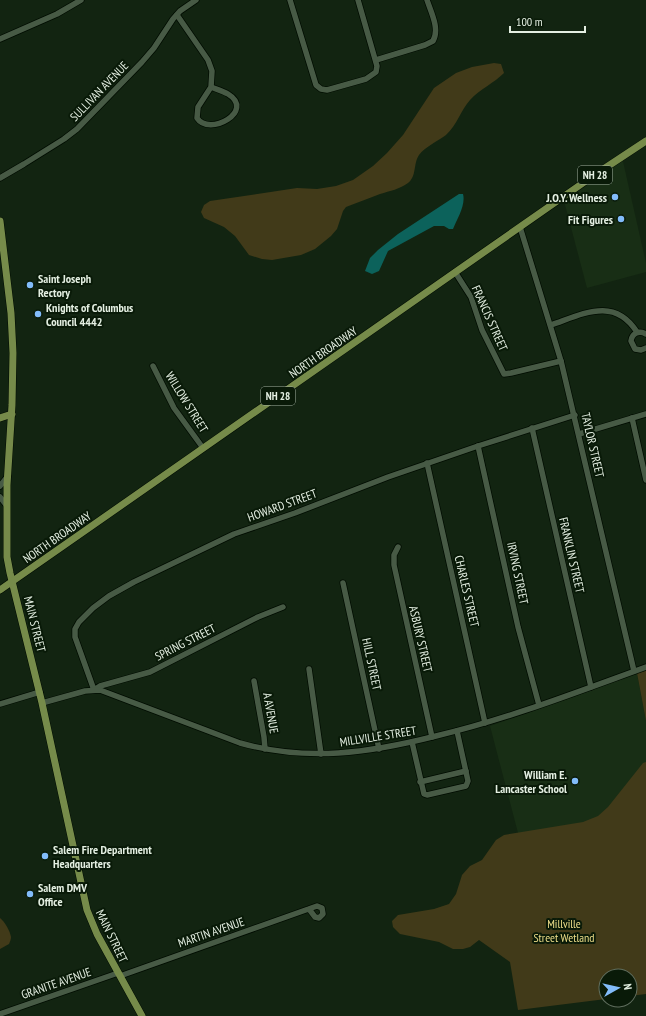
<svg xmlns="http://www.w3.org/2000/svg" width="646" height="1016" font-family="'PT Sans Narrow',sans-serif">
	<rect width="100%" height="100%" fill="#122411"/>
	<g fill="#182e15">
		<polygon points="622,157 646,263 646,272 587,288 563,197"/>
		<polygon points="637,673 646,721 646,836 529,875 490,726 571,698"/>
	</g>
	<g fill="#413a19">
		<path d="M494,63L501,64L504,73C494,83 480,89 470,100C461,110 457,125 446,135C438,141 425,147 419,155C413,164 417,176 408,183C400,189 390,191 380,194C369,198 357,203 346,207L343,211L337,229L331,236L315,249L301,255L272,260L262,259L249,255L235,236L224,227L204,218L201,212L204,205L210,201L297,188L317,189L336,186L353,180L373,166L387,153L403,135L434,88L456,73L472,67Z"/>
		<polygon points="646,670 646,721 637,673"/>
		<polygon points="646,762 646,994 630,996 630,976 606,976 606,999 518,1010 510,962 479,940 470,947 463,949 453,949 439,942 400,934 393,927 392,921 398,915 434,909 449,904 456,894 462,875 470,866 482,860 496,840 504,835 583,822 598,816 608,807 643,763"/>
		<path d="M0,918C5,922 10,931 11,937C11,939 10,942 9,944L0,949Z"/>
	</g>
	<path fill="#0c625b" d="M459,194H463C466,205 457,219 453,229H449L444,226H434L388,251L379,271L372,274L365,271L370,258L378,250L398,234Z"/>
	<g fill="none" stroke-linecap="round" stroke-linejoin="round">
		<g stroke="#010c01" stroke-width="7">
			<g id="minor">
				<polyline points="290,0 316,85 321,89 327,90 366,79 376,72 377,66 358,0"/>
				<path d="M177,15L208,60L212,71L211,87L198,107L197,118C209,137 256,111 228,94C223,91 216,89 211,87"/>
				<polyline points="0,39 57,14 81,0"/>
				<path d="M376,60L425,45L433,41C440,29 431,12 427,0"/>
				<polyline points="0,178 24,164 64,139 77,129 142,62 154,48 173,19 180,11 196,0"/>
				<polyline points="520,227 561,361 634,671"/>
				<polyline points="455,272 471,297 482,330 504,374 511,373 561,361"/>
				<path d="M551,325C583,314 614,296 637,332"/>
				<path d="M646,334C639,330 632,333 631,341L635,349L641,350L646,348"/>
				<polyline points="153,366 174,408 203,448"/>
				<polyline points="632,418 646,480"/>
				<polyline points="532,428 591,687"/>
				<polyline points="579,434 646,414"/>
				<polyline points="478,446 518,627 539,705"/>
				<polyline points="427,463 485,723"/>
				<polyline points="0,486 8,476"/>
				<polyline points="0,497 7,506"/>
				<polyline points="398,547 394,555 394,565 432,737"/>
				<polyline points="343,583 379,749"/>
				<polyline points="283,607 258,617 150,672 100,686 94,690 75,637 75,629 79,622 93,608 109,596 134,582 234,534 295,513 388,477 478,446 575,415"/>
				<polyline points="309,669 321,754"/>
				<polyline points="254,681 264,737 265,749"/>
				<path d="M42,703L85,691L100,690L240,743C308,762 369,753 436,736C508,719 577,692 646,667"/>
				<polyline points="0,704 40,692"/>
				<polyline points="412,742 424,794 427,795 466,786 468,781 457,731"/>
				<polyline points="420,782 466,771"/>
				<polyline points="120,976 317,906 322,908 323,914 319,918 315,917 309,909"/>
				<polyline points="0,1014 118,973"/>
			</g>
		</g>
		<g stroke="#010c01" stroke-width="8">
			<g id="major">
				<polyline points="0,221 11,313 13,353 12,405 7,485 7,557 10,573 42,703 87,910 97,934 142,1016"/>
				<polyline points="0,418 12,414"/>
				<polyline points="0,590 593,176 646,141"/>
			</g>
		</g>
		<use href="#minor" stroke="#475a45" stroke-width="5.5"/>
		<use href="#major" stroke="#768b4a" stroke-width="7"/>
	</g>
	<g fill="#82bcfa" stroke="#091a08" stroke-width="1.5">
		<circle cx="615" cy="197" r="4"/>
		<circle cx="621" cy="219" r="4"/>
		<circle cx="30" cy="285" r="4"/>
		<circle cx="38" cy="314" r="4"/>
		<circle cx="575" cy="781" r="4"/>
		<circle cx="45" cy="856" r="4"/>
		<circle cx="30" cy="894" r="4"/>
	</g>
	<g text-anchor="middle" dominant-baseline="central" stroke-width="4" stroke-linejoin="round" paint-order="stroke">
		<g fill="#091a08" stroke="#a2afa1" stroke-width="1">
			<rect x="578" y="166" width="34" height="18" rx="3"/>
			<rect x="261" y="387" width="34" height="18" rx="3"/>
		</g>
		<g font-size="11" font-weight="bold" fill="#e4efe2">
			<text x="595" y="175">NH 28</text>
			<text x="278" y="396">NH 28</text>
		</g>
		<g font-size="12" fill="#e4efe2" stroke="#091a08">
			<text transform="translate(99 91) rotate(-46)">SULLIVAN AVENUE</text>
			<text transform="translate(490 318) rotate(66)">FRANCIS STREET</text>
			<text transform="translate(323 352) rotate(-35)">NORTH BROADWAY</text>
			<text transform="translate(187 402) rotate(58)">WILLOW STREET</text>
			<text transform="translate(593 445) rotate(77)">TAYLOR STREET</text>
			<text transform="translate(282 505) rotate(-20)">HOWARD STREET</text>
			<text transform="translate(57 537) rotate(-35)">NORTH BROADWAY</text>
			<text transform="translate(572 555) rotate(77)">FRANKLIN STREET</text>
			<text transform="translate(518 573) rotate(78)">IRVING STREET</text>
			<text transform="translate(467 591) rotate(77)">CHARLES STREET</text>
			<text transform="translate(35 624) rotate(76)">MAIN STREET</text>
			<text transform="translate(421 639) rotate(77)">ASBURY STREET</text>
			<text transform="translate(185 642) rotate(-27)">SPRING STREET</text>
			<text transform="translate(372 664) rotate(78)">HILL STREET</text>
			<text transform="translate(271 713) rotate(80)">A AVENUE</text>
			<text transform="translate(378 736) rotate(-9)">MILLVILLE STREET</text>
			<text transform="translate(211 932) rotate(-19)">MARTIN AVENUE</text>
			<text transform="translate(112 936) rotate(64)">MAIN STREET</text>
			<text transform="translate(56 983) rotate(-19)">GRANITE AVENUE</text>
		</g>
		<g font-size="12" font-weight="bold" fill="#e4efe2" stroke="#091a08" text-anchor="start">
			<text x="607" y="197" text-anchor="end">J.O.Y. Wellness</text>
			<text x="613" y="219" text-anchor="end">Fit Figures</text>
			<text x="38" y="278">Saint Joseph<tspan x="38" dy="14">Rectory</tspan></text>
			<text x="46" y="307">Knights of Columbus<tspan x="46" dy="14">Council 4442</tspan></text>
			<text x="567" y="774" text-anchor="end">William E.<tspan x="567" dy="14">Lancaster School</tspan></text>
			<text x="53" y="849">Salem Fire Department<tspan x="53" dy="14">Headquarters</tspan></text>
			<text x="38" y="887">Salem DMV<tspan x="38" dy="14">Office</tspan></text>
		</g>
		<g font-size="12" fill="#eede8a" stroke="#091a08">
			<text x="564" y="923">Millville<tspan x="564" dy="14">Street Wetland</tspan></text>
		</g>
	</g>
	<g transform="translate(618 988) rotate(82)"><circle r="19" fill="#091a08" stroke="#616f5f"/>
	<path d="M0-3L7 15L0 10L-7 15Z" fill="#82bcfa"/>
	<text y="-6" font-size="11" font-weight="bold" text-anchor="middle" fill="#e4efe2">N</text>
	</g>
	<path d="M510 26v6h75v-6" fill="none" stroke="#e4efe2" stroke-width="2"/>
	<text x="516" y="26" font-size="12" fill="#e4efe2" stroke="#091a08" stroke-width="3" paint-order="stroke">100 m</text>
</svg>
